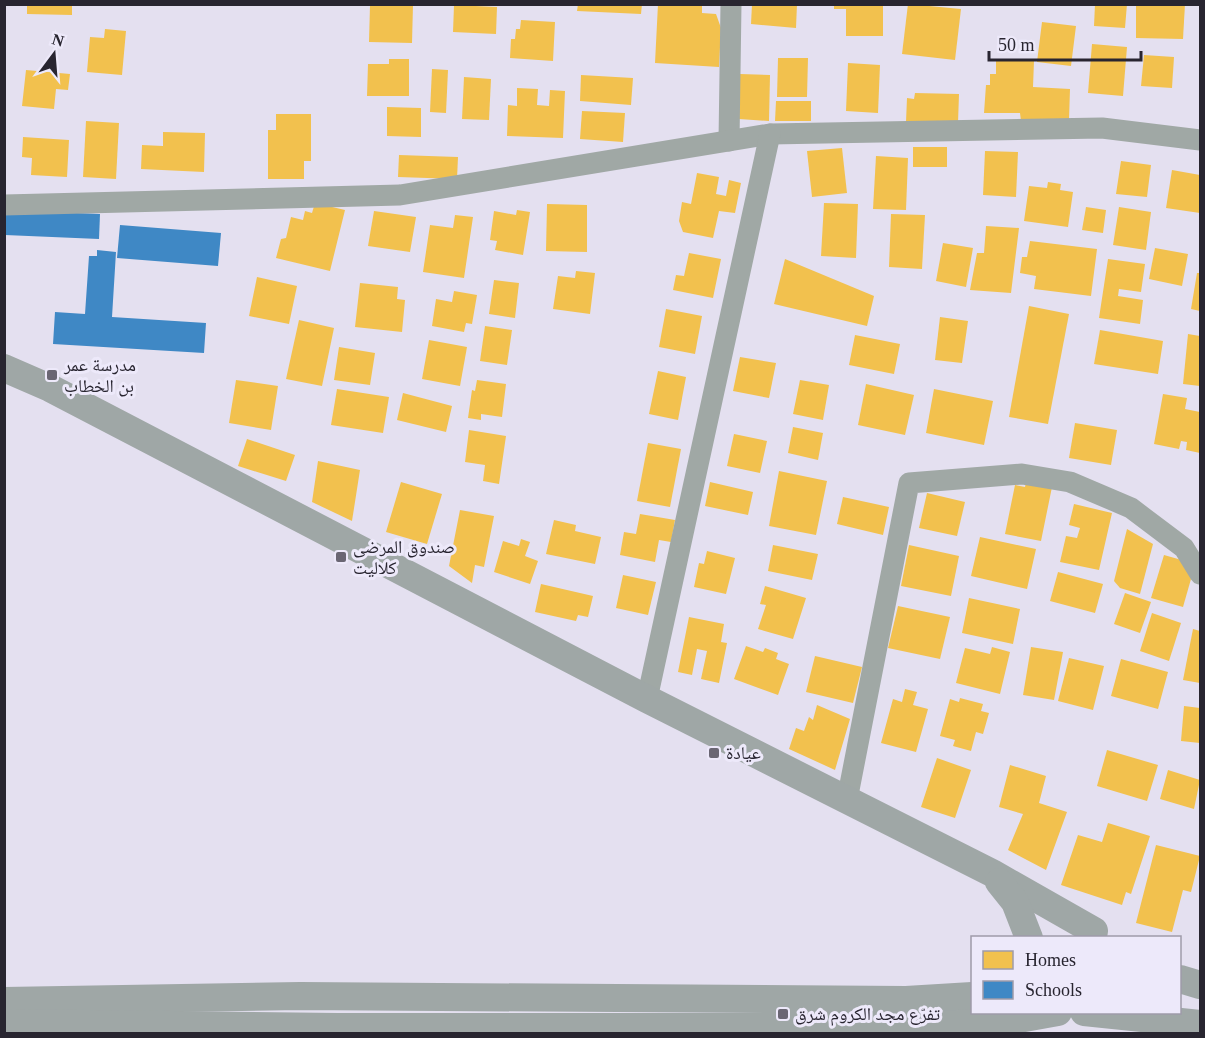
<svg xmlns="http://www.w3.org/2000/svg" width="1205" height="1038" font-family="'Times New Roman','Noto Naskh Arabic',serif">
	<rect width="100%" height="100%" fill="#e4e0f0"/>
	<g fill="#f2c14e">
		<polygon points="27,4 72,4 72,15 27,14"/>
		<polygon points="578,4 642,4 641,14 577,11"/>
		<polygon points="658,4 702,4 702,13 716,14 721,28 719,67 655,63"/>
		<polygon points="752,4 797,4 796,28 751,24"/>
		<polygon points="834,4 883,4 883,36 846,36 846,9 834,9"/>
		<polygon points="908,4 961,9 955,60 902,54"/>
		<polygon points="1095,4 1127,4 1125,28 1094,26"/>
		<polygon points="1136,4 1185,4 1183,39 1136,38"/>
		<polygon points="370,5 413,5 412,43 369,42"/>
		<polygon points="454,5 497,7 496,34 453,32"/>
		<polygon points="521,20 555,22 553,61 510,58 511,39 515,39 516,29 520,29"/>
		<polygon points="1042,22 1076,26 1071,66 1037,62"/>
		<polygon points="105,29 126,31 122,75 87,72 90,37 104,38"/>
		<polygon points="1092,44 1127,47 1123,96 1088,93"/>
		<polygon points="1144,55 1174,57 1172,88 1141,86"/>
		<polygon points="778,58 808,58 807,97 777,97"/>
		<polygon points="389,59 409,59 409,96 367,96 368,64 389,64"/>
		<polygon points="996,59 1034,61 1033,87 1070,89 1069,120 1021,121 1020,113 984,113 986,85 990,85 990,74 996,74"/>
		<polygon points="848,63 880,65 878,113 846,111"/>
		<polygon points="432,69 448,70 446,113 430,112"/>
		<polygon points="26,70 70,74 68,90 56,89 54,109 22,106"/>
		<polygon points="740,74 770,75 769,121 739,119"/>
		<polygon points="581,75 633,78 631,105 580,101"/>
		<polygon points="464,77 491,79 489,120 462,119"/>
		<polygon points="517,88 538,89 537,105 549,106 550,90 565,91 563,138 507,136 508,105 517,106"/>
		<polygon points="915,93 959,94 958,123 906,122 907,98 914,99"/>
		<polygon points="776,101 811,101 811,121 775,121"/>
		<polygon points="387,107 421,108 421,137 387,136"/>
		<polygon points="582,111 625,113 623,142 580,139"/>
		<polygon points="276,114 311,114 311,161 304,161 304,179 268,179 268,130 276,130"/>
		<polygon points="86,121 119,123 116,179 83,177"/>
		<polygon points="163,132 205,133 204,172 141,169 142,145 163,146"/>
		<polygon points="23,137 69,140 67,177 31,175 32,158 22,157"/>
		<rect x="913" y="147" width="34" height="20"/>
		<polygon points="842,148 847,193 812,197 807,151"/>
		<polygon points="985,151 1018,152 1016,197 983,195"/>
		<polygon points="399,155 458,157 457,179 398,177"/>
		<polygon points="876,156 908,158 906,210 873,209"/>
		<polygon points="1121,161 1151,165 1147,197 1116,194"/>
		<polygon points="1172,170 1200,175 1200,213 1166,208"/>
		<polygon points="697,173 719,177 716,194 726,196 729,180 741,183 735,213 719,211 713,238 683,232 679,221 682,202 691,204"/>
		<polygon points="1048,182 1061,184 1060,190 1073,192 1068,227 1024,221 1029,186 1047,188"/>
		<polygon points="315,203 345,210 330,271 276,258 281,239 286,238 291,217 303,220 305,211 312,213"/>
		<polygon points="824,203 858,204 856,258 821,256"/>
		<polygon points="547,204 587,205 587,252 546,251"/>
		<polygon points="1086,207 1106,210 1103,233 1082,230"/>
		<polygon points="1119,207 1151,212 1146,250 1113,245"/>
		<polygon points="517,210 530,212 523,255 495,250 497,241 490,240 494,211 516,215"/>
		<polygon points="374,211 416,217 410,252 368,246"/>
		<polygon points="891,214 925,215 922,269 889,267"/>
		<polygon points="455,215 473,217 464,278 423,272 430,225 453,228"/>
		<polygon points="986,226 1019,228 1011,293 970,290 977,253 984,253"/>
		<polygon points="1030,241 1097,249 1091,296 1034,289 1036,276 1020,273 1022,257 1027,257"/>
		<polygon points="943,243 973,248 966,287 936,281"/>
		<polygon points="1155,248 1188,254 1182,286 1149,279"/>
		<polygon points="689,253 721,259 713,298 673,290 676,275 684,276"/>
		<polygon points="785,259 874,296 867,326 774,304"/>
		<polygon points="1108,259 1145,264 1141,292 1119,289 1118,296 1143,300 1140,324 1099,318"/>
		<polygon points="576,271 595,273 590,314 553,309 558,276 575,278"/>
		<polygon points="1197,273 1200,273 1200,311 1191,309"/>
		<polygon points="257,277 297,286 289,324 249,316"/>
		<polygon points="494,280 519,283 515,318 489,314"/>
		<polygon points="360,283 398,287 397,299 405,300 402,332 355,327"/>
		<polygon points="454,291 477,295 472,324 466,323 464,332 432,326 436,299 452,302"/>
		<polygon points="1029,306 1069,314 1048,424 1009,417"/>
		<polygon points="666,309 702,316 695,354 659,347"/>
		<polygon points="940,317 968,321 962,363 935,360"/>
		<polygon points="299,320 334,328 322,386 286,379"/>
		<polygon points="485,326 512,330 507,365 480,361"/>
		<polygon points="1100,330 1163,341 1158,374 1094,364"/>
		<polygon points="1188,334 1200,336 1200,386 1183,384"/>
		<polygon points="855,335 900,344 894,374 849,365"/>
		<polygon points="429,340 467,347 460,386 422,379"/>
		<polygon points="339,347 375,353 370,385 334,380"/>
		<polygon points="740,357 776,363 769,398 733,391"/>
		<polygon points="658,371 686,377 678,420 649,414"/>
		<polygon points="236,380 278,386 271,430 229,423"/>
		<polygon points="477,380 506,384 502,417 481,414 481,420 468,418 472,390 475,391"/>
		<polygon points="800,380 829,385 823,420 793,414"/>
		<polygon points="866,384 914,395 905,435 858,425"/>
		<polygon points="337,389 389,397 383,433 331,425"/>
		<polygon points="934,389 993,401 984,445 926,433"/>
		<polygon points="403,393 452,406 446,432 397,420"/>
		<polygon points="1163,394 1187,398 1185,409 1200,412 1200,453 1186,450 1187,442 1181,441 1179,449 1154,444"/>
		<polygon points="1075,423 1117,430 1111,465 1069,458"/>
		<polygon points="793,427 823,433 818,460 788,453"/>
		<polygon points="469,430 506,436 499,484 483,481 485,465 465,462"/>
		<polygon points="734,434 767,441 760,473 727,466"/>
		<polygon points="247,439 295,455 286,481 238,466"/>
		<polygon points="648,443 681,449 670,507 637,501"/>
		<polygon points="318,461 360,470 352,521 312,502"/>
		<polygon points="779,471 827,481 816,535 769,526"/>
		<polygon points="401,482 442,494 427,544 386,532"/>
		<polygon points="710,482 753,492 748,515 705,506"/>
		<polygon points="1026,482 1052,487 1041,541 1005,534 1015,485 1025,487"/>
		<polygon points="927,493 965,502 957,536 919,528"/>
		<polygon points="843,497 889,507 883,535 837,524"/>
		<polygon points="1074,504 1112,513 1099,570 1060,562 1066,536 1077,538 1080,528 1069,525"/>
		<polygon points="460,510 494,516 484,567 475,565 472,583 449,566"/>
		<polygon points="640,514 675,520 671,542 659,540 655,562 620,555 624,532 636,534"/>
		<polygon points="554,520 576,525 575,531 601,537 595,564 546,554"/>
		<polygon points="1127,529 1153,544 1140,594 1120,588 1114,581"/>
		<polygon points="980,537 1036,549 1027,589 971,576"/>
		<polygon points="521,539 530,542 525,556 538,561 530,584 494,572 503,541 519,546"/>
		<polygon points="773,545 818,554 812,580 768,571"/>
		<polygon points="909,545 959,556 951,596 901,586"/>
		<polygon points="707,551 735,558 726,594 694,587 699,563 704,564"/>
		<polygon points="1164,555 1185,561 1191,579 1183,607 1151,598"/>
		<polygon points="1058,572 1103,584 1095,613 1050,601"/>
		<polygon points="623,575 656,582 648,615 616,608"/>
		<polygon points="541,584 593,596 588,617 578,615 576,621 535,612"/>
		<polygon points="765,586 806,598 793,639 758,629 766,605 760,604"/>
		<polygon points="1125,593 1151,602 1140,633 1114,624"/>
		<polygon points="969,598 1020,609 1013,644 962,633"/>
		<polygon points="898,606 950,617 940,659 888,648"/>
		<polygon points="1152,613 1181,623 1169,661 1140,651"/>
		<polygon points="689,617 724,624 721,642 727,643 719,683 701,679 707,651 697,649 692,675 678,672"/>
		<polygon points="1193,629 1200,631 1200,683 1183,680"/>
		<polygon points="746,646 763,652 765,648 778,653 776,659 789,664 778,695 734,679"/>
		<polygon points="992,647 1010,652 1000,694 956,683 965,648 990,654"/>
		<polygon points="1031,647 1063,652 1054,700 1023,695"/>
		<polygon points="815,656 862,667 853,703 806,692"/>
		<polygon points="1069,658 1104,666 1093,710 1058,701"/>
		<polygon points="1121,659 1168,672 1158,709 1111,696"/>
		<polygon points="905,689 917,692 913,705 928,709 916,752 881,743 893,699 902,702"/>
		<polygon points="960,698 983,704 981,711 989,713 983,734 976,732 971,751 953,746 955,740 940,736 950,699 959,702"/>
		<polygon points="817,705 850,719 835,770 789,749 796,728 804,731 809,717 813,720"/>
		<polygon points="1184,706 1200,708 1200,743 1181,741"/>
		<polygon points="1107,750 1158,765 1147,801 1097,786"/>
		<polygon points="937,758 971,770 955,818 921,807"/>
		<polygon points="1010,765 1046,776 1039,803 1067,812 1046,870 1008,850 1023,814 999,807"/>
		<polygon points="1168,770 1200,780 1194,809 1160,799"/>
		<polygon points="1108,823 1150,836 1131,894 1126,892 1122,905 1061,885 1078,835 1102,842"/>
		<polygon points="1156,845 1200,856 1191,892 1183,890 1172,932 1136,923"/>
	</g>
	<g fill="#3f88c5">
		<polygon points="6,210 100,214 99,239 5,235"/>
		<polygon points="120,225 221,233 218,266 117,258"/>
		<polygon points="97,250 116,252 112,317 206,323 204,353 53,344 55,312 85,314 89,256 97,256"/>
	</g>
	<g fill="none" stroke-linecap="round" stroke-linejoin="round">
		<g stroke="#a0a8a5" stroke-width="21">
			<polyline points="729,141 731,4"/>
			<polyline points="4,205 400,195 770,134 1102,128 1200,140"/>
			<polyline points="647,699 770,134"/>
			<polyline points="847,800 909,483 1022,474 1070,482 1131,508 1184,548 1200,574"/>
		</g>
		<g stroke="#9fa7a6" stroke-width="28">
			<polyline points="4,368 50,388 647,699 992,873 1094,931"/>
			<polyline points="999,882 1015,902 1029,938"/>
			<polyline points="1180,979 1200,985"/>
			<polyline points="4,1001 300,996 906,1000 972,996"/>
			<polyline points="1084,1012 1200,1024"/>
			<polyline points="4,1023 337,1027 779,1027 959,1024 1007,1021 1058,1012"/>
		</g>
	</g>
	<g fill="#6a6673" stroke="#ede9fa" stroke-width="2">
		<rect x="46" y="369" width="12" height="12" rx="3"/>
		<rect x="335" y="551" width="12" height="12" rx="3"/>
		<rect x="708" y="747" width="12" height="12" rx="3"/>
		<rect x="777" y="1008" width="12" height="12" rx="3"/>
	</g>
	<g text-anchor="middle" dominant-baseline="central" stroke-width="6" stroke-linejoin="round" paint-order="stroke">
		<g font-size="18" fill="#282530" stroke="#ede9fa" text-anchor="start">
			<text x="64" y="365">مدرسة عمر<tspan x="64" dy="21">بن الخطاب</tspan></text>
			<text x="353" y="547">صندوق المرضى<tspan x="353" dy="21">كلاليت</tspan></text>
			<text x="726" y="753">عيادة</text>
			<text x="795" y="1014">تفرّع مجد الكروم شرق</text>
		</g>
	</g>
	<rect width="1205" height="1038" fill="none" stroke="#282530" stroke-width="12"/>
	<rect x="971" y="936" width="210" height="78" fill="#ede9fa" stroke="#9e9ba9" stroke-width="1.5"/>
	<rect x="983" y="951" width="30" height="18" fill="#f2c14e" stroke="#9e9ba9" stroke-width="1.5"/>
	<text x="1025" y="966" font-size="18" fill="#282530">Homes</text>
	<rect x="983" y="981" width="30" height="18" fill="#3f88c5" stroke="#9e9ba9" stroke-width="1.5"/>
	<text x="1025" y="996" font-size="18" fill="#282530">Schools</text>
	<g transform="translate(54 54) rotate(16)" stroke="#ede9fa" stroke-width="4.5" paint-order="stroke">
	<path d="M0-4.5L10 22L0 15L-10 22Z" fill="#282530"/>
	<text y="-9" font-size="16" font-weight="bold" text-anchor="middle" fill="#282530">N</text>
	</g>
	<path d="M989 51v9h152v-9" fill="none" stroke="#282530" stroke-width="3"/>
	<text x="998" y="51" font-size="18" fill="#282530" stroke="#ede9fa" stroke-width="4.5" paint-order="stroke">50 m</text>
</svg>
